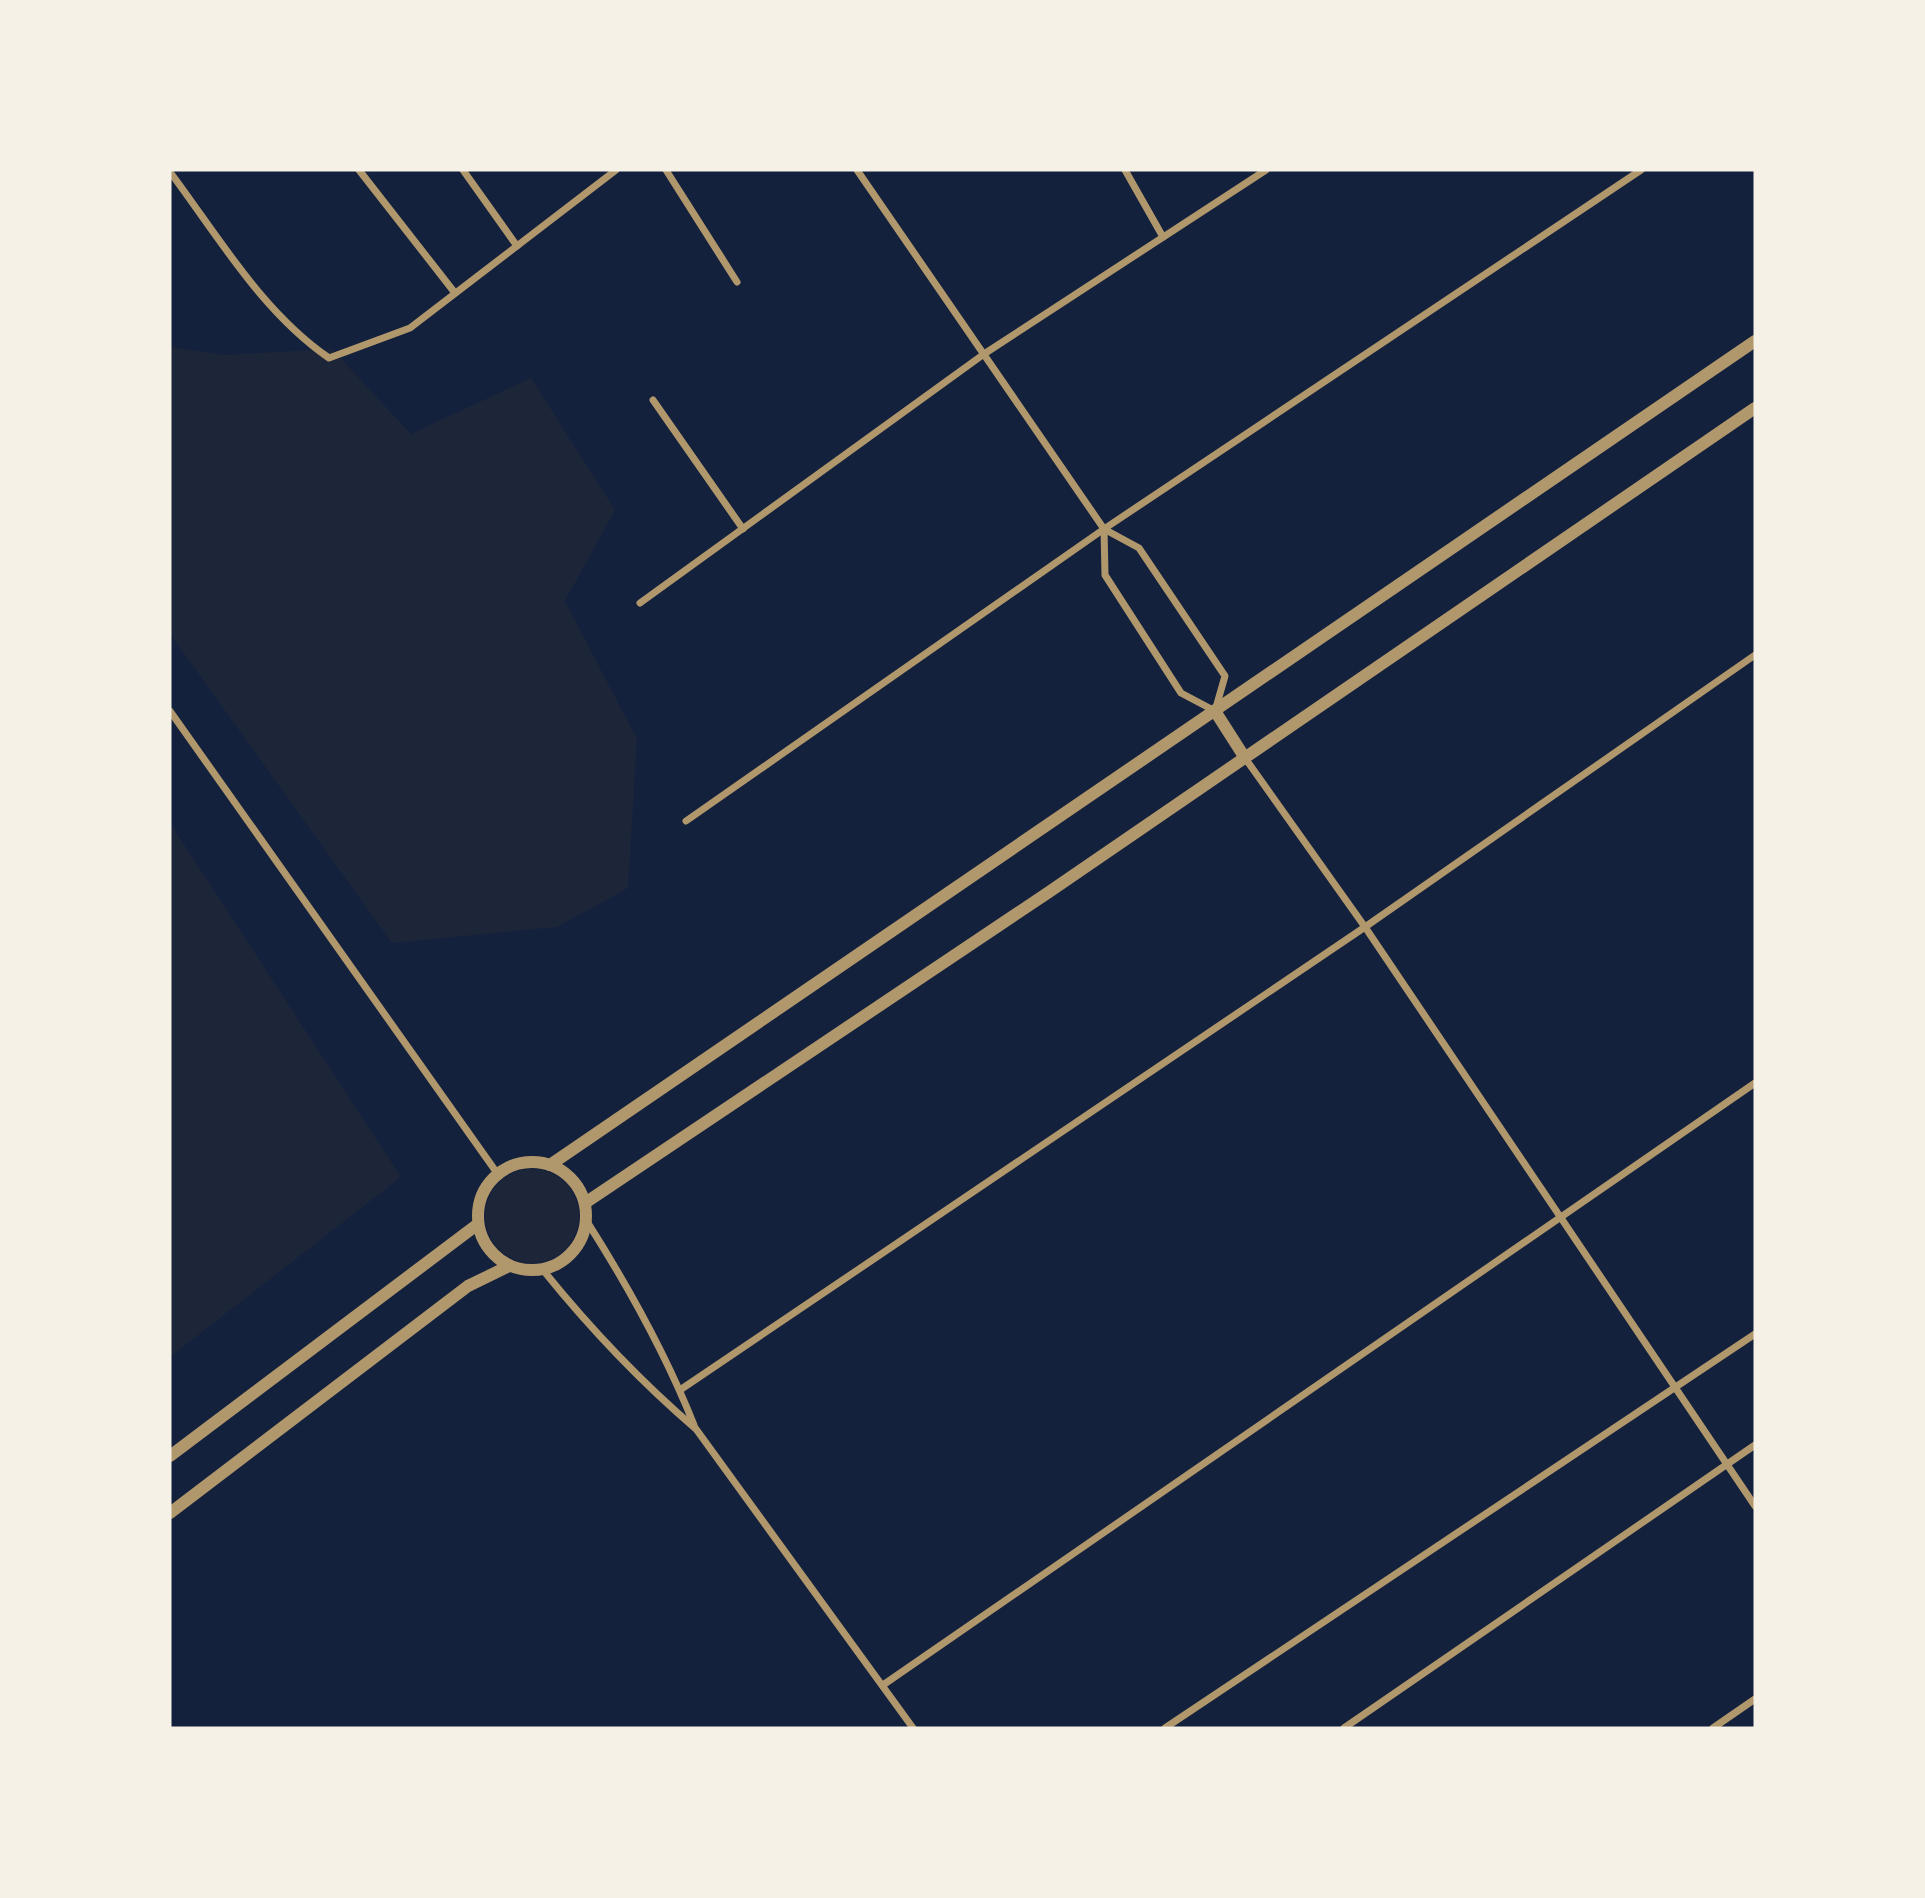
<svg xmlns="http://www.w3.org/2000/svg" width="1925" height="1898" font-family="Jost,sans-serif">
	<rect width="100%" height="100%" fill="#14213d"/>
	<g fill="#1d2539">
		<polygon points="170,347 225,355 332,349 411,434 531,378 615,510 565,601 637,739 628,888 557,927 392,943 170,634"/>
		<polygon points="170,823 401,1177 170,1357"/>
		<circle cx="532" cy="1216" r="47"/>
	</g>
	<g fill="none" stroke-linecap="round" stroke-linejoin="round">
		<g stroke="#b1986c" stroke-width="7">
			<polyline points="359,170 455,293"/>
			<polyline points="463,170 517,246"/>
			<polyline points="666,170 737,282"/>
			<polyline points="857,170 1104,529"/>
			<polyline points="1125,170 1163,237"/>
			<path d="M170,172C218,236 262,312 329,358L410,328L616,170"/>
			<polyline points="653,400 743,529"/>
			<polygon points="1104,529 1139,548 1225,676 1215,711 1181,693 1105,575"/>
			<polyline points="640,603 984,354 1266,170"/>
			<polyline points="170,711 497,1173"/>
			<polyline points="1245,758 1365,927 1755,1506"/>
			<polyline points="686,821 1104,529 1641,170"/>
			<path d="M586,1220C628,1286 665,1352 694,1425"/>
			<path d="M543,1270C589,1327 640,1381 696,1429L913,1728"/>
			<polyline points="680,1390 1365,927 1755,655"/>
			<polyline points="883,1685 1755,1083"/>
			<polyline points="1165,1728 1755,1334"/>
			<polyline points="1344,1728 1755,1445"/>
			<polyline points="1713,1728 1755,1699"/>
		</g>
		<g stroke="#b1986c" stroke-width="12">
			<polyline points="1215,711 1245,758"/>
			<circle cx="532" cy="1216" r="54"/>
			<polyline points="550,1165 1755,341"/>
			<polyline points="585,1203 1049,892 1755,408"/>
			<polyline points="170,1456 478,1224"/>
			<polyline points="170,1513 468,1286 509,1266"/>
		</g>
	</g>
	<rect width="1925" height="1898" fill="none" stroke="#f6f1e7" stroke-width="343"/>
</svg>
